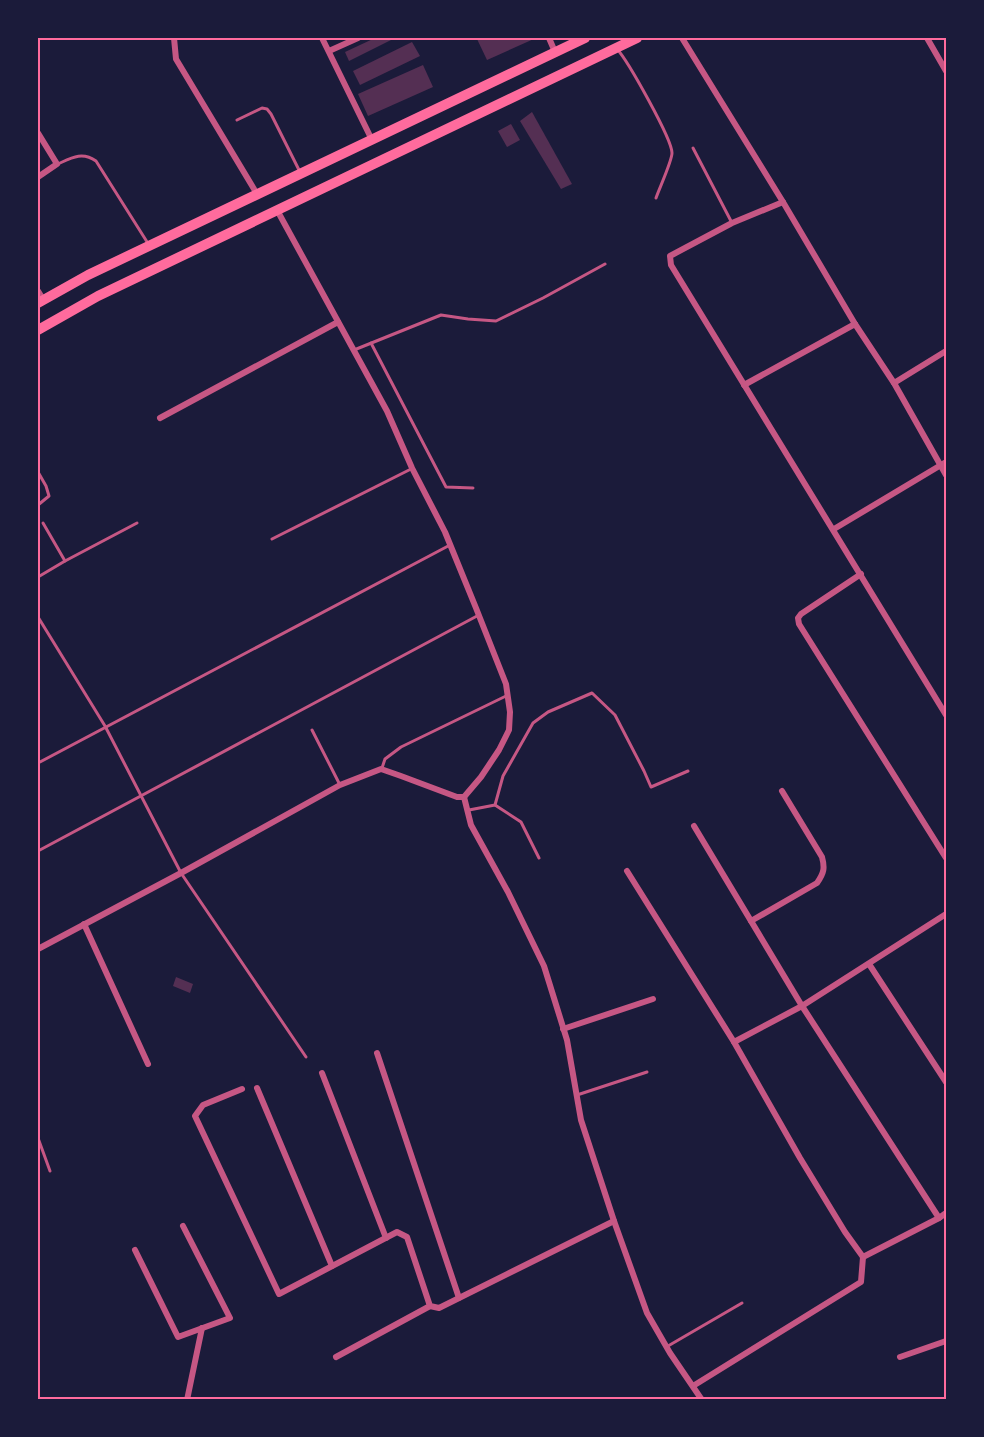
<svg xmlns="http://www.w3.org/2000/svg" width="984" height="1437" font-family="'DM Sans',sans-serif">
	<rect width="100%" height="100%" fill="#1b1b3a"/>
	<g fill="#542f53">
		<polygon points="375,38 395,38 349,61 345,52"/>
		<polygon points="481,38 536,38 487,60 477,39"/>
		<polygon points="412,42 420,56 360,85 353,71"/>
		<polygon points="423,65 433,87 368,116 358,94"/>
		<polygon points="532,112 572,184 561,189 520,121"/>
		<polygon points="511,124 520,140 507,147 498,131"/>
		<polygon points="176,977 193,984 190,993 173,986"/>
	</g>
	<g fill="none" stroke-linecap="round" stroke-linejoin="round">
		<g stroke="#c65784" stroke-width="3">
			<path d="M617,49C628,61 672,139 672,153C672,161 659,189 656,198"/>
			<polyline points="237,120 262,108 267,109 271,114 300,172"/>
			<polyline points="693,148 732,223"/>
			<path d="M58,164C71,158 82,151 96,161L149,245"/>
			<polyline points="371,343 446,487 473,488"/>
			<polyline points="354,350 441,315 468,319 496,321 543,298 605,264"/>
			<polyline points="38,472 46,486 49,496 38,505"/>
			<polyline points="272,539 411,469"/>
			<polyline points="65,561 137,523"/>
			<polyline points="38,577 65,561 43,523"/>
			<polyline points="38,617 105,726 181,873 306,1057"/>
			<polyline points="312,730 340,785"/>
			<polyline points="38,763 450,545"/>
			<polyline points="382,768 385,759 401,747 506,696"/>
			<polyline points="495,805 521,822 539,858"/>
			<polyline points="469,810 495,805 503,776 533,723 548,712 592,693 615,715 644,771 651,787 688,771"/>
			<polyline points="38,851 477,616"/>
			<polyline points="577,1095 647,1072"/>
			<polyline points="38,1138 50,1171"/>
			<polyline points="668,1346 742,1303"/>
		</g>
		<g stroke="#c65784" stroke-width="6">
			<polyline points="174,38 176,59 257,194"/>
			<polyline points="322,38 372,140"/>
			<polyline points="549,38 555,52"/>
			<polyline points="682,38 783,202 855,324 894,383 946,475"/>
			<polyline points="927,38 946,71"/>
			<polyline points="329,51 358,38"/>
			<polyline points="38,133 57,164 38,177"/>
			<polyline points="783,202 732,223 670,256 671,265 946,715"/>
			<polyline points="38,291 43,299"/>
			<polyline points="894,383 946,351"/>
			<polyline points="744,385 855,324"/>
			<polyline points="160,418 338,322"/>
			<polyline points="834,529 946,462"/>
			<polyline points="861,574 801,614 798,618 799,624 946,858"/>
			<polyline points="464,797 471,825 508,892 544,966 567,1040 581,1120 614,1221 647,1313 670,1353 702,1400"/>
			<polyline points="694,826 802,1006 939,1218"/>
			<polyline points="627,871 734,1042"/>
			<polyline points="946,914 802,1006 734,1042 800,1158 845,1232 863,1257 939,1218 946,1213"/>
			<path d="M751,921L817,883C824,873 825,868 822,857L782,791"/>
			<polyline points="84,924 148,1064"/>
			<polyline points="38,949 181,873 340,785 381,769 401,776 457,797 464,797 481,777 499,750 509,730 510,712 506,684 476,608 445,532 412,468 387,411 277,210"/>
			<polyline points="869,964 946,1082"/>
			<polyline points="563,1029 653,999"/>
			<polyline points="377,1053 459,1298"/>
			<polyline points="322,1073 386,1238"/>
			<polyline points="257,1088 332,1266"/>
			<polyline points="242,1089 203,1105 195,1116 279,1294 397,1232 407,1237 430,1306 439,1308 614,1221"/>
			<polyline points="135,1250 178,1337 230,1318 183,1226"/>
			<polyline points="336,1357 430,1306"/>
			<polyline points="900,1357 946,1341"/>
			<polyline points="693,1386 861,1282 863,1257"/>
			<polyline points="187,1400 202,1328"/>
		</g>
		<g stroke="#ff6b9d" stroke-width="10">
			<polyline points="38,303 88,275 585,38"/>
			<polyline points="38,330 98,296 637,38"/>
		</g>
	</g>
	<rect width="984" height="1437" fill="none" stroke="#1b1b3a" stroke-width="78"/>
	<rect x="39" y="39" width="906" height="1359" fill="none" stroke="#ff6b9d" stroke-width="2"/>
</svg>
